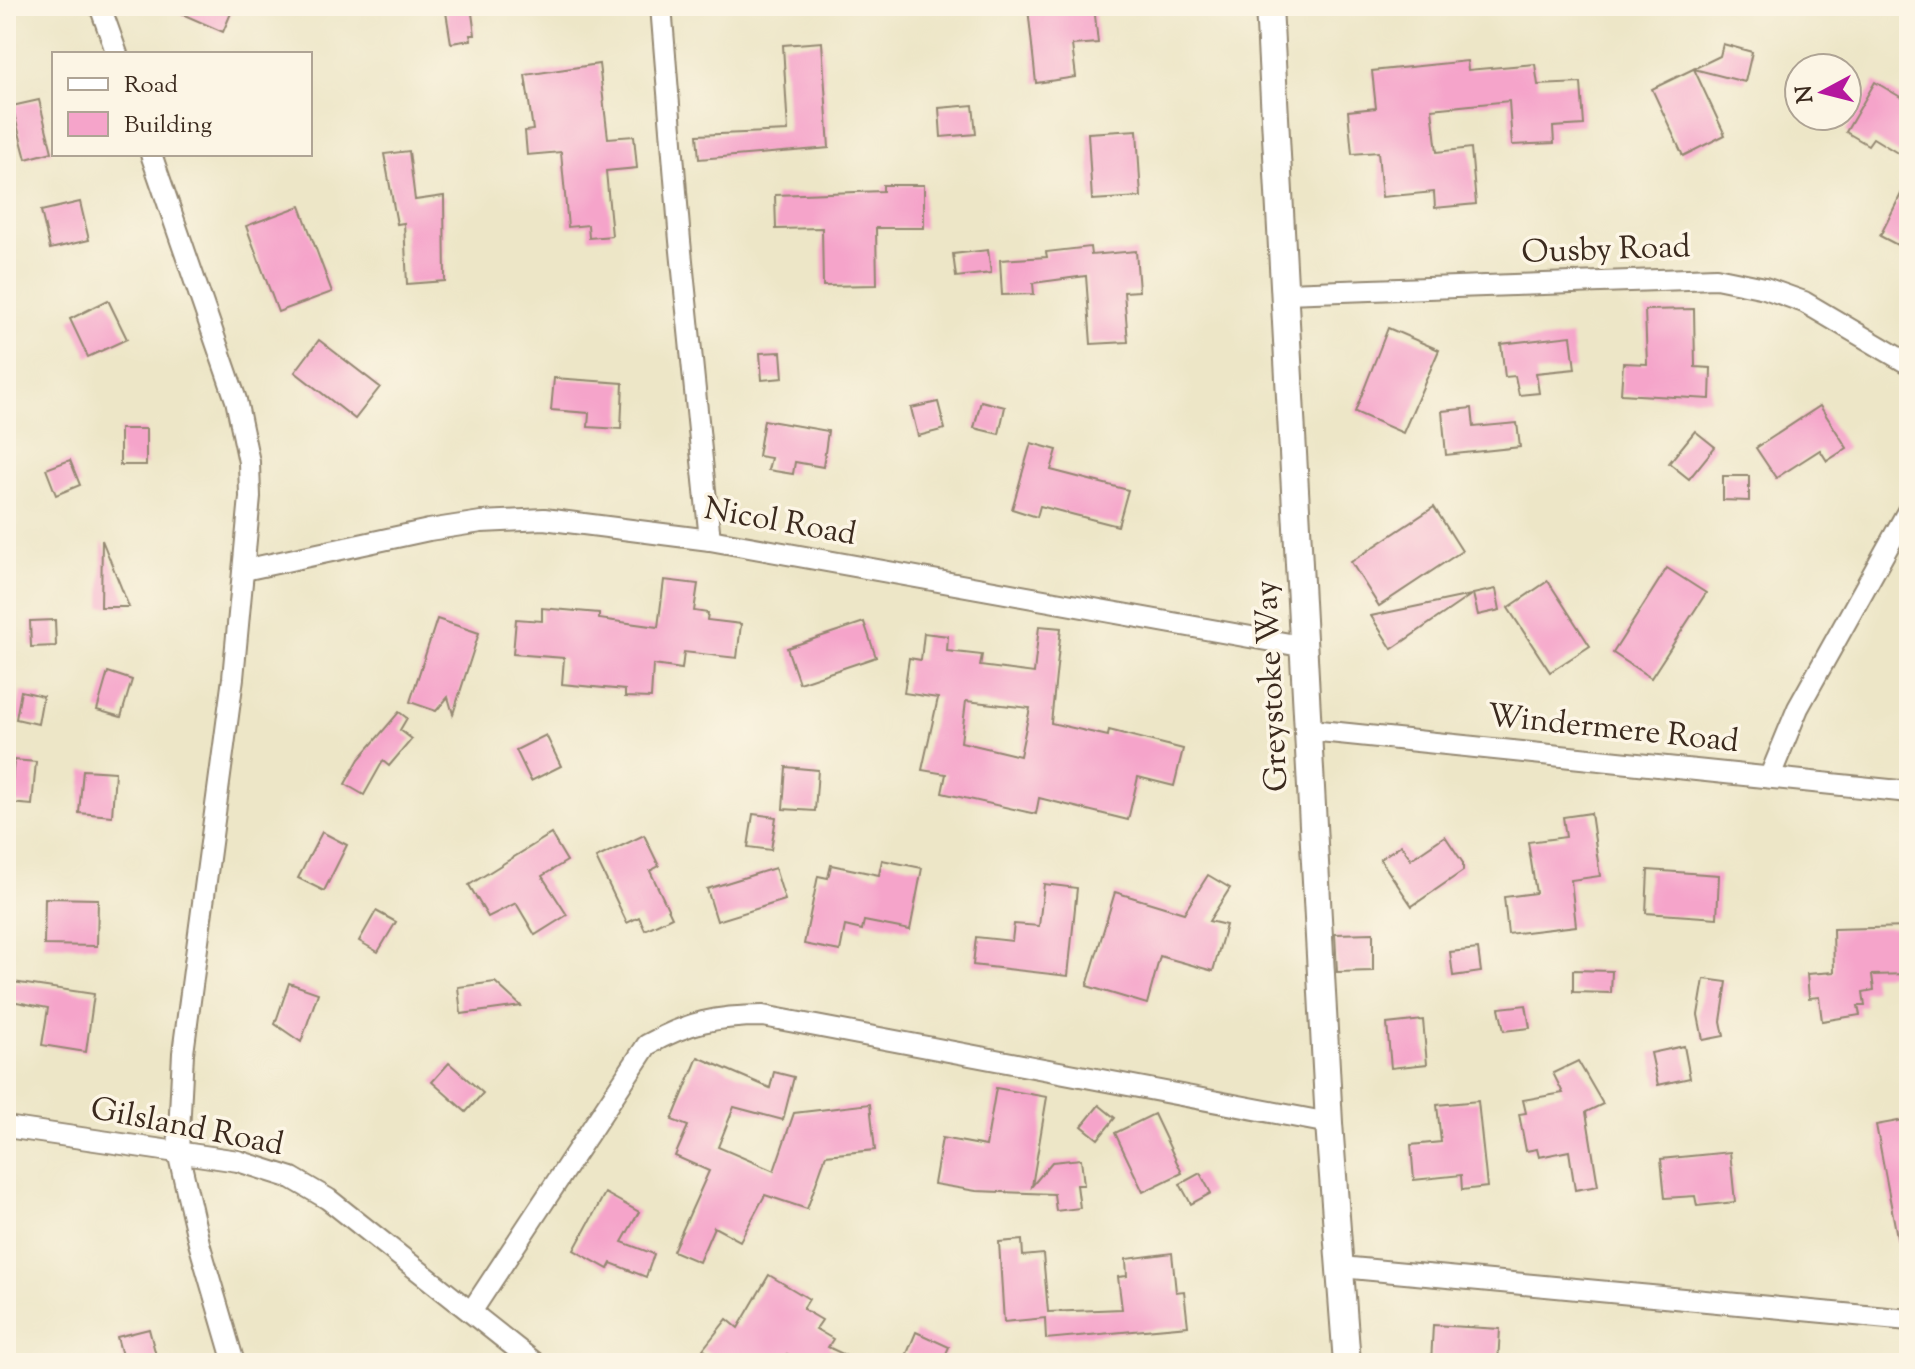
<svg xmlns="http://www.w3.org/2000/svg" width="1915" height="1369" font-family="'Sorts Mill Goudy',serif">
	<rect width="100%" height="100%" fill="#fcf5e5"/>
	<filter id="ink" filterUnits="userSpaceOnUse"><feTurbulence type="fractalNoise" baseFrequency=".0125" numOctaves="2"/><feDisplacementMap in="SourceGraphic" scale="16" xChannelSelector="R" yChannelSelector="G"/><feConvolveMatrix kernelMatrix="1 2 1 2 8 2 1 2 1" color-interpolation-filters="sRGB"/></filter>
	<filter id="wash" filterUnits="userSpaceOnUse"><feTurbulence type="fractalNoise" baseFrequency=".006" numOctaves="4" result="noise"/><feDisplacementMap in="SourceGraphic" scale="32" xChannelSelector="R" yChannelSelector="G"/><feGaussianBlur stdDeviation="1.8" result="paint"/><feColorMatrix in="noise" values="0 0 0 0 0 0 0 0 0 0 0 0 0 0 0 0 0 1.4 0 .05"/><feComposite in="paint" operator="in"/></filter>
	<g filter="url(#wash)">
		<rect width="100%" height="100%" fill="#ede6c7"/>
		<g id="blocks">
			<g fill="#f5a4ca" fill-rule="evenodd">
				<polygon points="164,6 234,6 223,32"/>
				<polygon points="445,6 471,6 475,35 470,35 471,40 451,43"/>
				<polygon points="1094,6 1098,43 1072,45 1076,77 1036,83 1028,8"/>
				<polygon points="822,42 829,148 699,159 697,135 788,131 783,45"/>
				<polygon points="1723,44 1752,52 1745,82 1694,69 1725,135 1683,156 1652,89 1720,56"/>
				<polygon points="1467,61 1468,70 1535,64 1538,85 1581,83 1584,125 1553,127 1554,143 1512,145 1509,101 1432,109 1437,152 1471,148 1476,204 1435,208 1434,192 1382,197 1378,152 1352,154 1348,111 1376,108 1372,71"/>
				<polygon points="599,64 608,138 634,136 637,168 606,171 612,236 589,238 588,225 568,227 561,152 527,155 525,131 533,130 525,75"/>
				<polygon points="1875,82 1909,102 1909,160 1873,138 1868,145 1846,132"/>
				<polygon points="39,100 52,152 26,159 12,106"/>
				<polygon points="973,105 976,134 941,137 939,108"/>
				<polygon points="1137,130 1141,197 1092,200 1088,133"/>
				<polygon points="409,151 415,200 444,196 445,281 407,284 404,223 397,224 384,154"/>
				<polygon points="1909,178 1909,251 1880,236"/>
				<polygon points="883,185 924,185 924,228 876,228 877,285 823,286 822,228 776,229 775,195 883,191"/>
				<polygon points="80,202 89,240 50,249 41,211"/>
				<polygon points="300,206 332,292 278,312 246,226"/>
				<polygon points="1090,247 1091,255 1136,251 1139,291 1124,292 1128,342 1091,344 1086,276 1033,283 1034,294 1002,295 1000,260 1047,257 1046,252"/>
				<polygon points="988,250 991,273 956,277 953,254"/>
				<polygon points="108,300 127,339 88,357 70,319"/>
				<polygon points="1694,309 1695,367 1711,368 1710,399 1621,394 1623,363 1647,364 1645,310"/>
				<polygon points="1388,328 1439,350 1403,433 1355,412"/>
				<polygon points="1571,336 1575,369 1536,373 1539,393 1519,395 1515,376 1505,377 1501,344"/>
				<polygon points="319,340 380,387 355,419 295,372"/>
				<polygon points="781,352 783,378 762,380 760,353"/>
				<polygon points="554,378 623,383 621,429 588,427 589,413 551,410"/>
				<polygon points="981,401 1005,407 999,434 974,428"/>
				<polygon points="938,402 945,429 918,436 911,408"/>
				<polygon points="1820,406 1847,448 1827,461 1820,450 1776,478 1756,448"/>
				<polygon points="1472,408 1474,427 1517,423 1520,447 1446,455 1442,411"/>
				<polygon points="764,420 828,431 823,467 795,462 793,474 768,470 771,458 758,456"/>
				<rect x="120" y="429" width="26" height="36"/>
				<polygon points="1695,431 1715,447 1689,479 1669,463"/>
				<polygon points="1031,443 1057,450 1051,470 1128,490 1118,526 1040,506 1037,517 1012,509"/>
				<polygon points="70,460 80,485 56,495 46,469"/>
				<polygon points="1723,476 1749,476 1749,501 1723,500"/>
				<polygon points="1434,507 1462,551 1379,606 1351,562"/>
				<polygon points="102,540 129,607 101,607"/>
				<polygon points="1667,568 1706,593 1651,678 1613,653"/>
				<polygon points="664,580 698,584 694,611 708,613 707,620 741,624 737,658 684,652 682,669 653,665 651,698 625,697 625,690 562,684 564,658 513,654 516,619 542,621 542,608 599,613 599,619 658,627"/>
				<polygon points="1548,581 1590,646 1550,672 1508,608"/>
				<polygon points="1496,589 1500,610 1478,615 1473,594"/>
				<polygon points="1471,595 1392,649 1371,616"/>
				<polygon points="437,619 479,633 453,714 448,697 436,711 410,702"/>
				<polygon points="55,620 56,646 31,647 30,621"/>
				<polygon points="864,622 876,657 799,683 787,648"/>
				<path d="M1039,626L1061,628L1051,723L1108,736L1109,730L1183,749L1174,786L1138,777L1128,820L1039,798L1036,814L942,793L946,774L922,770L938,698L904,693L909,658L921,660L924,633L948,636L947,651L982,655L980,666L1034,673ZM966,701L1030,708L1020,756L961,742Z"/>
				<polygon points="108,672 132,680 121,717 97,710"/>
				<polygon points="21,691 43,696 38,724 16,719"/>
				<polygon points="399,712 407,718 400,730 412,739 389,766 383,761 364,795 345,784 359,759"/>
				<polygon points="546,735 561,766 531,781 516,750"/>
				<polygon points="14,760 36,762 32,805 10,803"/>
				<polygon points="786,767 818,770 815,811 783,809"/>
				<polygon points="83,770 115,772 112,816 79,813"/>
				<polygon points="1591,813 1600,876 1571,880 1576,926 1508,934 1504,897 1536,893 1528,842 1566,837 1563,817"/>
				<polygon points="753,814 776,817 771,850 748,847"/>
				<polygon points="322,832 347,845 324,891 298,878"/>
				<polygon points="551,834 567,861 542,876 567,915 535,935 516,903 488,917 469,885"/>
				<polygon points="644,835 659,866 650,871 672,917 645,930 639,917 627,923 596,858"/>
				<polygon points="1445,836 1463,863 1463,871 1412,906 1380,859 1401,845 1411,859"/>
				<polygon points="882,860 922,868 910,930 864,921 862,930 845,926 840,951 804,944 818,876 828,878 831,865 879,875"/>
				<polygon points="775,868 785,900 717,921 707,889"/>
				<polygon points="1648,870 1719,875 1717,918 1646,913"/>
				<polygon points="1208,875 1230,888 1209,921 1226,925 1213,971 1160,956 1147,1004 1087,986 1115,892 1184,913"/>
				<polygon points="1044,884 1077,888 1068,976 973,965 976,937 1012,941 1014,924 1039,926"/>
				<polygon points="45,898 98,899 97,946 44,945"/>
				<polygon points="376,911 396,922 378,952 359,941"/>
				<polygon points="1909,927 1909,974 1872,975 1874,990 1863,992 1865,1006 1858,1006 1860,1015 1822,1021 1819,997 1809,998 1807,974 1834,972 1833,929"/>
				<polygon points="1373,933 1373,971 1337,972 1335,934"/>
				<polygon points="1478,949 1481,972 1453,976 1450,952"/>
				<polygon points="1573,970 1612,971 1611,993 1573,992"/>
				<polygon points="1704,979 1727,982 1721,1021 1724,1036 1703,1040 1698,1015"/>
				<polygon points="6,981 94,994 86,1052 42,1045 48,1008 6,1000"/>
				<polygon points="495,982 521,1006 461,1014 458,987"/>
				<polygon points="289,983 318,993 301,1042 275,1024"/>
				<polygon points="1526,1005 1530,1028 1504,1031 1499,1008"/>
				<polygon points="1423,1020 1427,1064 1391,1068 1387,1024"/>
				<polygon points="1684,1046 1690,1078 1658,1085 1651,1053"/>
				<polygon points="698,1057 770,1088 774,1072 794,1077 783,1120 734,1107 718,1147 774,1171 794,1113 870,1104 875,1150 826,1155 807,1209 765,1195 740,1241 714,1227 699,1262 673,1251 709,1171 675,1156 688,1126 672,1120"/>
				<polygon points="1578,1061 1603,1104 1586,1112 1598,1186 1575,1190 1569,1151 1539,1157 1537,1149 1526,1151 1519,1114 1526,1113 1523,1100 1563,1093 1553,1073"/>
				<polygon points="449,1063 483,1093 466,1112 432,1082"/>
				<polygon points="996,1088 1047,1097 1032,1186 1052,1162 1081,1159 1084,1185 1077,1185 1080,1208 1056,1211 1054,1194 976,1191 934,1184 942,1138 986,1146"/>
				<polygon points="1478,1101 1487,1187 1462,1190 1461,1175 1414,1180 1411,1145 1441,1142 1437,1105"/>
				<polygon points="1099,1105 1115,1118 1098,1139 1082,1126"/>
				<polygon points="1154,1114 1182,1173 1143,1192 1115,1133"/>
				<polygon points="1909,1119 1909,1241 1898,1242 1876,1125"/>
				<polygon points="1730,1152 1735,1202 1697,1206 1695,1196 1665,1198 1661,1159"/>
				<polygon points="1200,1173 1211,1193 1191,1204 1180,1184"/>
				<polygon points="605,1193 639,1212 622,1242 654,1254 646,1277 611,1263 608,1269 574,1250"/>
				<polygon points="1022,1240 1023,1256 1043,1254 1048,1312 1122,1309 1118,1277 1127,1276 1126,1259 1172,1253 1176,1292 1184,1291 1188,1326 1046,1339 1045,1318 1004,1322 999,1242"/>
				<polygon points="769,1275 809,1299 803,1309 822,1320 816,1329 833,1339 828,1347 862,1363 802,1363 787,1354 779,1363 720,1363 703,1349 727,1319 738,1328"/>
				<polygon points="1433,1325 1500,1329 1498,1363 1431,1363"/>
				<polygon points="149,1329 158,1363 124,1363 117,1337"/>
				<polygon points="916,1332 949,1347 942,1363 903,1363"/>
			</g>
		</g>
	</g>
	<g filter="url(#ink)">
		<use href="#blocks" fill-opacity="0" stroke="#948872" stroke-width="2"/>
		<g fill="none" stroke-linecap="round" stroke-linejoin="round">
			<g stroke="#948872" stroke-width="24">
				<g id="minor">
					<polyline points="100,6 117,54"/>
					<polyline points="661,6 680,241 710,540"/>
					<polyline points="151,154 236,400 249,462 250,497 233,678 183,1053 178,1152 199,1243 234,1363"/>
					<polyline points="1285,293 1716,278 1765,288 1804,302 1909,364"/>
					<polyline points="244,570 429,530 481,522 544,519 710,540 1306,647"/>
					<polyline points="1310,730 1909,792"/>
					<polyline points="1770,776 1798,708 1909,509"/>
					<polyline points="6,1127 238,1161 292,1178 328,1199 535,1363"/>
					<polyline points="1341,1267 1909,1320"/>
					<path d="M471,1312L647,1045C688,1022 717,1016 763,1016L1329,1123"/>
				</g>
			</g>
			<g stroke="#948872" stroke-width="30">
				<polyline id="tertiary" points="1269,6 1329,1123 1347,1363"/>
			</g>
			<use href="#minor" stroke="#fff" stroke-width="20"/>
			<use href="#tertiary" stroke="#fff" stroke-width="26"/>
		</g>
	</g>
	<g text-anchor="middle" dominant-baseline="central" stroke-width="7" stroke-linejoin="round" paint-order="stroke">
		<g font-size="32" fill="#3b2a1e" stroke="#fcf5e5">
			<text transform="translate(1606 251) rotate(-2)">Ousby Road</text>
			<text transform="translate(780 523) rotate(10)">Nicol Road</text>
			<text transform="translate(1273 686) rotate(-93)">Greystoke Way</text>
			<text transform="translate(1613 730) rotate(6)">Windermere Road</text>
			<text transform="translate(187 1128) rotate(11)">Gilsland Road</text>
		</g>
	</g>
	<rect width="1915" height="1369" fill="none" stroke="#fcf5e5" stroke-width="32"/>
	<rect x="52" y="52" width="260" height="104" fill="#fcf5e5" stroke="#afa495" stroke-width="2"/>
	<rect x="68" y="78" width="40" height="12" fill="#ffffff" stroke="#afa495" stroke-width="2"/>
	<text x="124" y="92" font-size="24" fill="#3b2a1e">Road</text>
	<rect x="68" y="112" width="40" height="24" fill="#f5a4ca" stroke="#afa495" stroke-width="2"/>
	<text x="124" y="132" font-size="24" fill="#3b2a1e">Building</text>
	<g transform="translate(1823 92) rotate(263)"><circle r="38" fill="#fcf5e5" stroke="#afa495" stroke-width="2"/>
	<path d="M0-6L14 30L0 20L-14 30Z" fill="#b5179e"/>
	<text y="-12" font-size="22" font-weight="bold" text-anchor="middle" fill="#3b2a1e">N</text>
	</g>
</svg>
